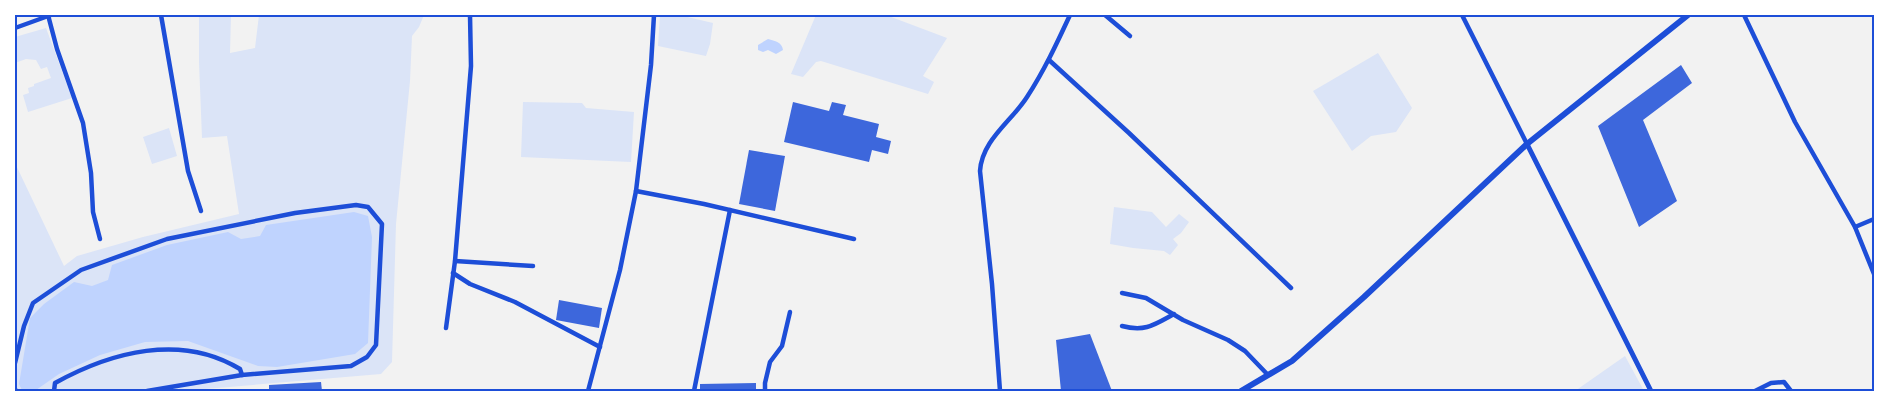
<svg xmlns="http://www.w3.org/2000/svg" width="1889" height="406" font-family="'Archivo Narrow',sans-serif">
	<rect width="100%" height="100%" fill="#f2f2f2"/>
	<g fill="#dbe4f7">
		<polygon points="199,15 231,15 230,53 255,48 259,15 424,15 419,27 412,36 410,81 396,224 392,362 381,374 182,391 15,391 15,163 64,266 77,256 143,237 239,214 227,136 202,138 199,62"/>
		<polygon points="660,15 679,15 713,23 710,44 706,56 658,46"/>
		<polygon points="816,15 886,15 947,38 923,76 934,82 928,94 821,61 816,62 803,77 791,74"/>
		<polygon points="46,28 72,98 28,112 23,95 29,93 28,88 34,86 34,84 51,78 47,67 41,69 36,60 26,59 15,63 15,37"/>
		<polygon points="1378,53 1412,108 1396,132 1371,136 1352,151 1313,91"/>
		<polygon points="523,102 582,103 586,108 634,112 631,162 521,157"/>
		<polygon points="169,128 177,156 152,164 143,137"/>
		<polygon points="1114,207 1152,212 1166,227 1179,214 1189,222 1181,233 1173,239 1178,245 1170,255 1164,251 1133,248 1110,244"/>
		<polygon points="1625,356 1644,391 1575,391"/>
	</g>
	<g fill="#bfd3fe">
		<path d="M768,39C775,41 782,42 783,50L776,54L768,50L763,52L758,50V45Z"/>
		<polygon points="354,212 368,216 372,237 368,343 355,354 277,367 258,366 188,341 145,342 100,355 59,374 36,390 22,390 19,384 30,318 44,304 74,282 92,286 108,280 112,265 167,245 228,232 241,239 260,236 266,225"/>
	</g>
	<g fill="#3d67dc">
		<polygon points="1681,65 1692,83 1643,120 1677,201 1639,227 1598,126"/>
		<polygon points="793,102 829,111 832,102 846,105 843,115 879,124 876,137 891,141 888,154 872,150 869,162 784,142"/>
		<polygon points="749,150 785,156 775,211 739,204"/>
		<polygon points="559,300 602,308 599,328 556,320"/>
		<polygon points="1090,334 1112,391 1061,391 1056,340"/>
		<polygon points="321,382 322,391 269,391 269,385"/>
		<polygon points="756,383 756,391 700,391 700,384"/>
	</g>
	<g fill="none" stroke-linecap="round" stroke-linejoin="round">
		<g stroke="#1d4ed8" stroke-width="4.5">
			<polyline points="48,15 57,49 83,123 91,173 93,212 100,239"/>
			<polyline points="161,15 188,171 201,211"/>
			<polyline points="1105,15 1130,36"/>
			<polyline points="1462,15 1527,144"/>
			<polyline points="1744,15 1795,122 1855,227 1874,274"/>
			<polyline points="15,28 51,15"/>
			<polyline points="1049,60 1129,133 1291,288"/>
			<polyline points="636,191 704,204 854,239"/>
			<polyline points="1855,227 1874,219"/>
			<polyline points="455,261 533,266"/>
			<polyline points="453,273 470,284 515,302 600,347"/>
			<polyline points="1122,293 1146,298 1183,320 1228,340 1245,351 1268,375"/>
			<path d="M1122,326C1145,332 1154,325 1174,314"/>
			<polyline points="446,328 455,261 471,66 470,15"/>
			<polyline points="15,363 24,326 33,303 81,270 167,239 295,213 356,205 368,207 382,224 376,345 367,357 351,366 242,375 147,391"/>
			<polyline points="15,390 17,391"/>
			<path d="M54,391L55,383C111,352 181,333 240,369L242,375"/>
			<polyline points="588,391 620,270 636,191 651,65 654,15"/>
			<polyline points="694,391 730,210"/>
			<polyline points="765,391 765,383 770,362 782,346 790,312"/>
			<path d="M1000,391L992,284L980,171C982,140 1011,122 1027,97C1044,71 1057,43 1070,15"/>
			<polyline points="1755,391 1771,383 1784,382 1791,391"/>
		</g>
		<polyline stroke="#1d4ed8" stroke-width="5" points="1527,144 1651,391"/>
		<polyline stroke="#1d4ed8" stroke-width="6" points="1241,391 1292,361 1364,297 1527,144 1688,15"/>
	</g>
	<rect width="1889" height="406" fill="none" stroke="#ffffff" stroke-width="32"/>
	<rect x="16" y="16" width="1857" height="374" fill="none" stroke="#1d4ed8" stroke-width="2"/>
</svg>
